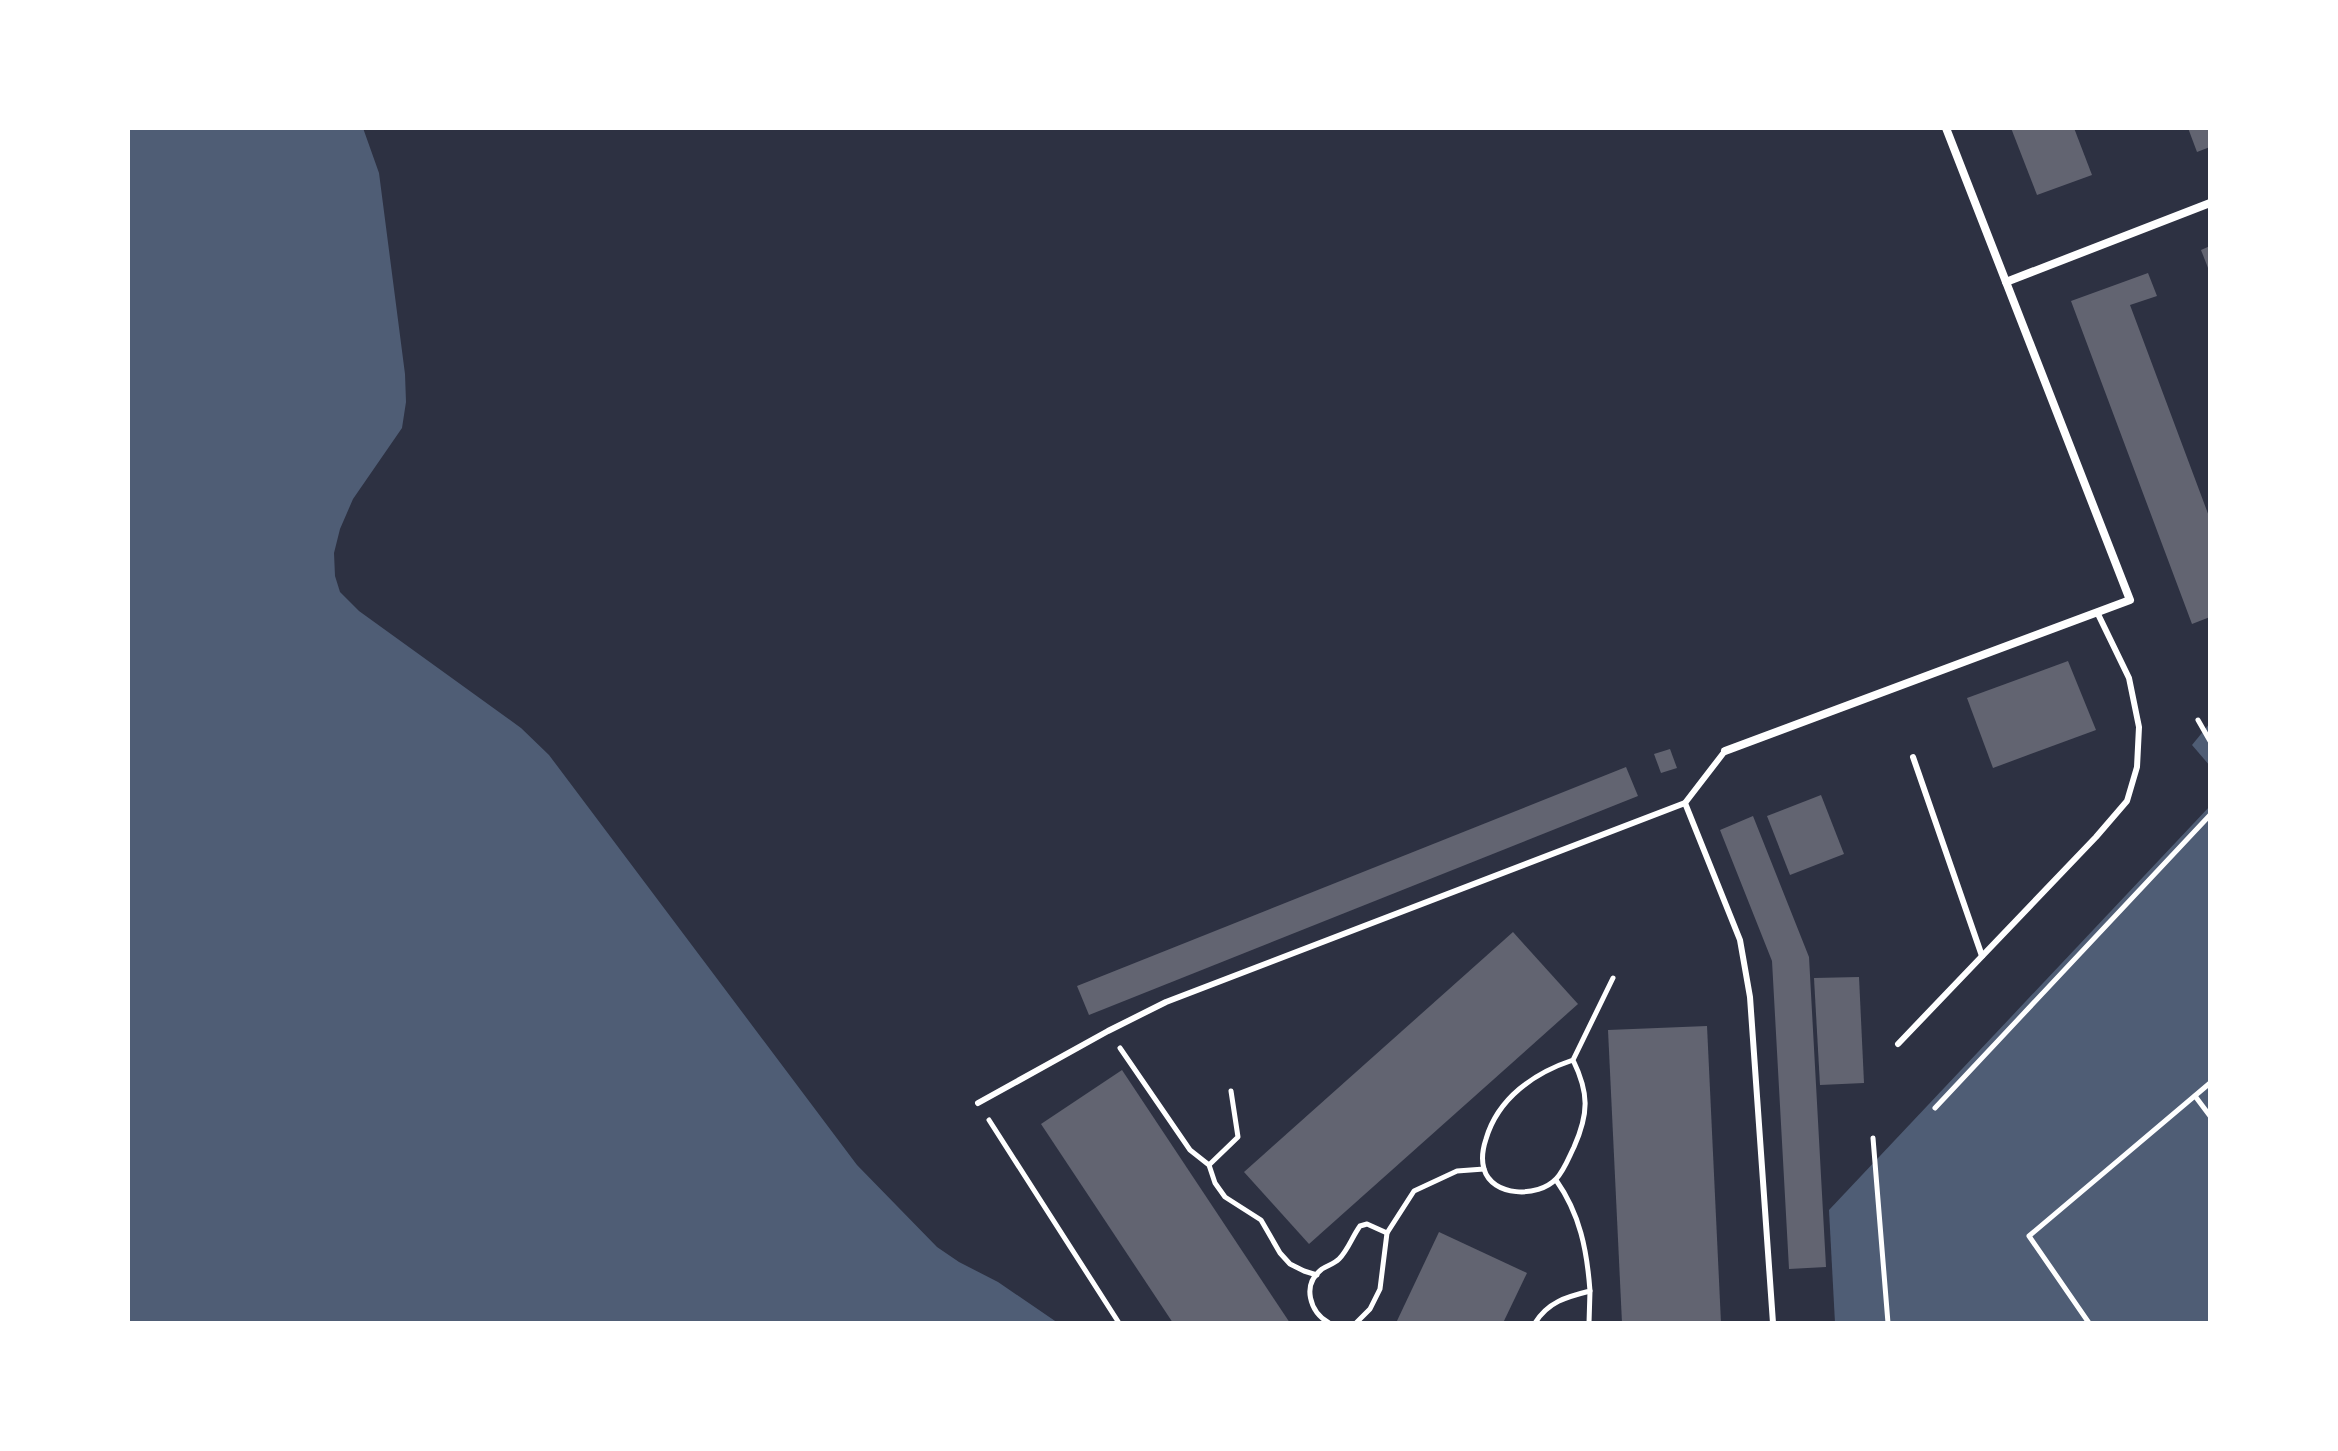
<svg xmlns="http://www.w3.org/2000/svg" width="2338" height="1451" font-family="Karla,sans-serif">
	<rect width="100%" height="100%" fill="#2d3142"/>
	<g fill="#4f5d75">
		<polygon points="128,128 363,128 379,173 405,374 406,402 402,428 353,499 340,529 334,553 335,576 340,592 359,611 521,728 549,755 857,1165 937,1247 959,1262 998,1282 1058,1323 128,1323"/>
		<polygon points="2210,723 2210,766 2192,745"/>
		<polygon points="2210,806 2210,1323 1835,1323 1829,1210"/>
	</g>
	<g fill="#626471">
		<polygon points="2011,128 2074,128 2092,175 2037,195"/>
		<polygon points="2188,128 2210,128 2210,147 2197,152"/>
		<polygon points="2210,246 2210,273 2201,250"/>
		<polygon points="2148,273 2157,296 2130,305 2210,519 2210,617 2192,624 2071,301"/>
		<polygon points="2068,661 2096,730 1993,768 1967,698"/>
		<polygon points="1670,749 1677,768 1661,773 1654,754"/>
		<polygon points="1626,767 1638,796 1089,1015 1077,986"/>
		<polygon points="1821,795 1844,854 1790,875 1767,816"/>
		<polygon points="1753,816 1809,957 1826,1267 1789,1269 1772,961 1720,830"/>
		<polygon points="1513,932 1578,1004 1309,1244 1244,1172"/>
		<polygon points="1859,977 1864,1083 1820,1085 1814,978"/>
		<polygon points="1707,1026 1721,1323 1622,1323 1608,1030"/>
		<polygon points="1122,1070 1290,1323 1173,1323 1041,1124"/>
		<polygon points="1439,1232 1527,1273 1503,1323 1396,1323"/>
	</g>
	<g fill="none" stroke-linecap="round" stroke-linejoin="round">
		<g stroke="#fff" stroke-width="5">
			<polyline points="2198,720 2210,741"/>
			<polyline points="1120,1048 1190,1150 1209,1165 1215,1183 1225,1197 1261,1220 1280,1253 1290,1264 1304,1271 1317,1275"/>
			<path d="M1573,1060C1589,1093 1589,1113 1574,1147C1569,1157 1564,1171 1556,1179C1538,1198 1492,1197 1484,1169C1481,1159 1483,1148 1486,1139C1498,1098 1534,1073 1573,1060L1613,978"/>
			<polyline points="2195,1096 2210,1116"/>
			<polyline points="1935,1108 2210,815"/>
			<polyline points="989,1120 1119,1323"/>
			<polyline points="1873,1138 1888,1323"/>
			<polyline points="1209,1165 1238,1137 1231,1091"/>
			<path d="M1329,1323C1310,1312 1301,1285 1322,1269C1328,1265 1334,1264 1339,1259C1348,1250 1352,1237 1360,1226L1367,1224L1387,1233"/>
			<polyline points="1356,1323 1370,1309 1380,1289 1387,1233 1414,1191 1457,1171 1484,1169"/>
			<path d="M1535,1323C1548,1302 1566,1297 1590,1291C1587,1250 1580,1214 1556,1180"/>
			<polyline points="1589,1323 1590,1291"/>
			<polyline points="2089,1323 2029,1236 2210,1083"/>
		</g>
		<g stroke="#fff" stroke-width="6">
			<polyline points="1913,757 1982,956"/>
			<polyline points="1685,803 1740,940 1750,997 1773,1323"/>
			<polyline points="1898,1044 2096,837 2127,801 2137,767 2139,727 2129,678 2097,612"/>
			<polyline points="978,1103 1108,1031 1166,1002 1685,803 1725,751"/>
		</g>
		<g stroke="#fff" stroke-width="8">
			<polyline points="2006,282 2210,203"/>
			<polyline points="1725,751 2130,600 1946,128"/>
		</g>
	</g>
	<rect width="2338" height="1451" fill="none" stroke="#ffffff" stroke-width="260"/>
</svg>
